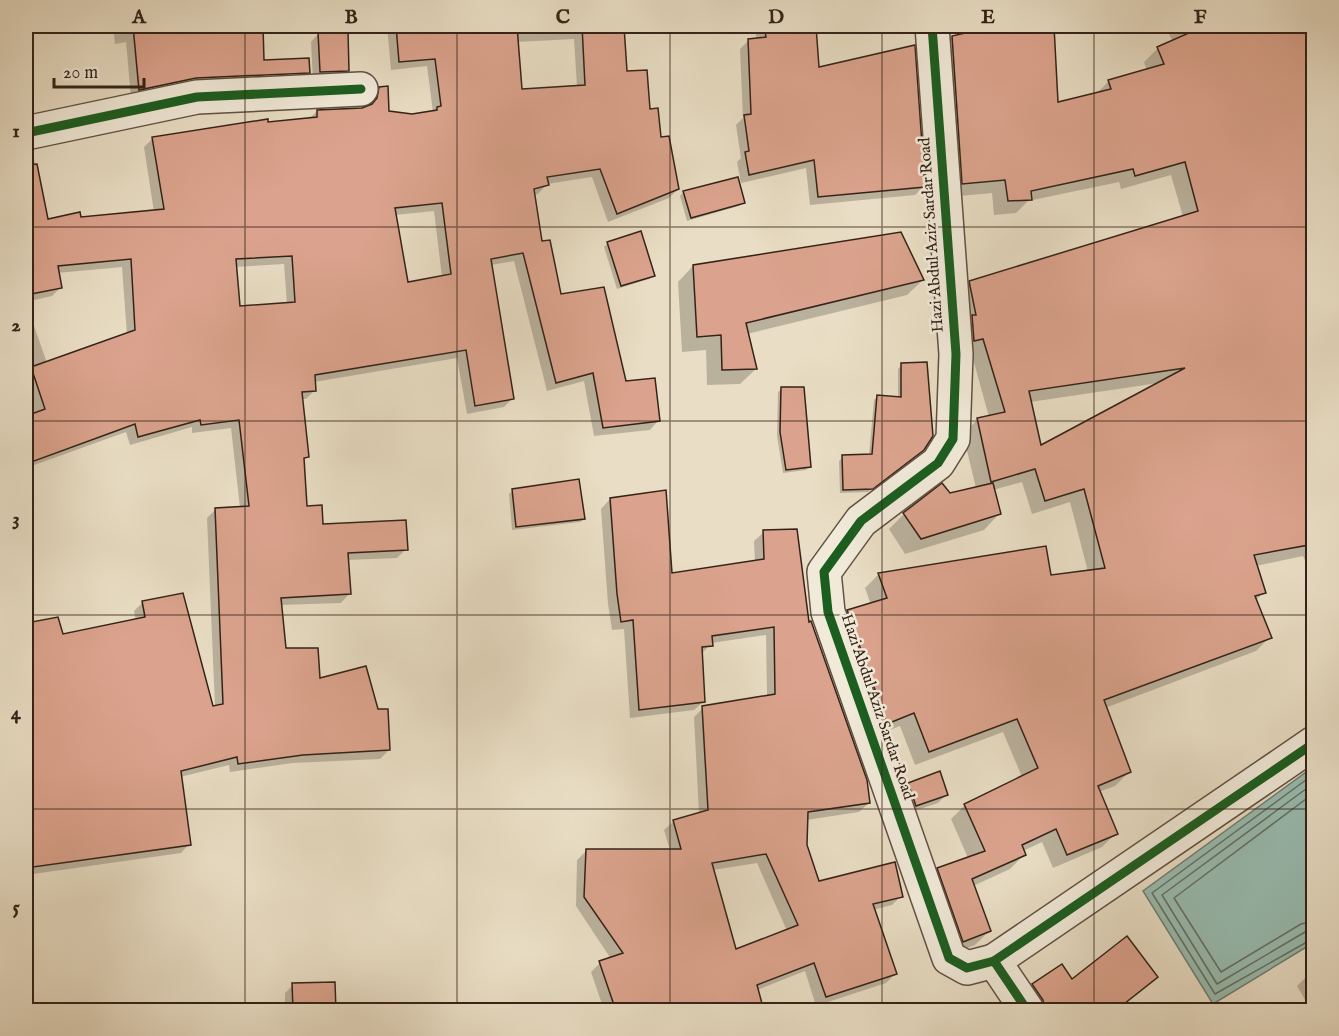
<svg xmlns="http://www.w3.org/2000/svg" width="1339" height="1036" font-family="'IM FELL English',serif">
	<rect width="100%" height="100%" fill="#e9dec5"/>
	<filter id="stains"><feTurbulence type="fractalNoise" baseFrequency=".00333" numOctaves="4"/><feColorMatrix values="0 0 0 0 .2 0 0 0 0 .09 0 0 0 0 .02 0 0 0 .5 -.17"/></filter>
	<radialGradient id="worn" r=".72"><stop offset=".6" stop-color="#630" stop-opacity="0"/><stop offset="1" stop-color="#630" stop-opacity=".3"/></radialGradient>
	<polygon fill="#98bcb0" stroke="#707e73" stroke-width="1.5" points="1313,767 1313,943 1213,1004 1143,891"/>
	<g fill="#0003" fill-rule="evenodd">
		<polygon points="113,26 263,26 264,74 255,83 131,98 126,42 115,44"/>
		<path d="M387,26H623L626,73L649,111L678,189L669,198L608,222L592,177L547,184L538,194L533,195L541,243L559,296L625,383L658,421L650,430L594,436L584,381L547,391L514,261L491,265L513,398L504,407L467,414L457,358L314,382V391L306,399H301L307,457L303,461L305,508L321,526L406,549L397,558L347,560L349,594L341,603L280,605L285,650L389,750L380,759L293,763L230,772L229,765L180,777L189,844L181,853L26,875V625L57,619L62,636L136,621L134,611L143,602L212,707H215L207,518L216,509L240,508L231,428L192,433V427L130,445L126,432L26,468V303L47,363L127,335L122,267L57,273L60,288L52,296L26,302V161L34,159L47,221L154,212L144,147L153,138L309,119L317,111L363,109L369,107L371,97L380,88L387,112L412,115L433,112L427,66L391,70ZM574,39L577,87L520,91L517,42ZM434,211L442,277L406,284L395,215ZM284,264L287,304L239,307L235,267Z"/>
		<polygon points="754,26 814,26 818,69 923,187 915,195 810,205 806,168 741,183 737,162 741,158 736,125 743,118 740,49 748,41 757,40"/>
		<path d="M983,26H1053L1057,103L1096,94L1109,81L1147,71L1144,62L1158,48L1173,42L1165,26H1314V579L1303,556L1256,566L1264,592L1255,601L1270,637L1256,651L1105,708L1129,772L1115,786L1099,792L1116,833L1102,847L1053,868L1042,842L1023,851L1024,855L1010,869L973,886L989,931L975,945L949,955L924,883L938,869L968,858L951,819L965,805L1022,777L1003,732L915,765L900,726L873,737L834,626L848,612L871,605L865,588L879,574L1050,577L1088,572L1070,502L1032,514L1022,482L993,490L999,514L984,530L905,554L889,529L904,514L949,495L976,488L963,434L977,420L989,417L956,297L970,283L1183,217L1171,175L1121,189L1119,182L1028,201L1016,213L994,215L992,193L949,197L938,51L952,37L984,30ZM1159,383L1040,447L1030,402Z"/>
		<polygon points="319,33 348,70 339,78 313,80 311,42"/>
		<polygon points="737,178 743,203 739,206 687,221 680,196 683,193"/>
		<polygon points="608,243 653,275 649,279 617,289 604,247"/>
		<polygon points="693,266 923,280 907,295 747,334 756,369 740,384 707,385 706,350 682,352 678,282"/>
		<polygon points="902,365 918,454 868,492 840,493 839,461 843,457 869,455 874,400 878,396 898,398 898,369"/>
		<polygon points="782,389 809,466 806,470 783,473 777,436 778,392"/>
		<polygon points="513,491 584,519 580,522 512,530 509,494"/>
		<path d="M610,499L671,575L755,562L754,541L764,532L807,624L869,803L859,812L806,820V845L818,883L901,896L892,905L873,910L895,974L886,983L816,1006L805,971L757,990L660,1010H604L591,972L600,963L611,959L576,906L577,860L586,851L670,850L664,830L674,821L699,814L694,717L703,708L767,697L766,635L711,643L701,655L704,701L694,710L630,718L624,629L612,630L608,604L601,509ZM757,863L787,931L735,951L713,870Z"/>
		<polygon points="908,784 947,794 938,803 908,813 900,792"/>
		<polygon points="1314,954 1314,1010 1311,1010 1297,986 1310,973 1306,962"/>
		<polygon points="1156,977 1116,1010 1032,1010 1023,995 1033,985"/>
		<polygon points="293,985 334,1010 285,1010 285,993"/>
	</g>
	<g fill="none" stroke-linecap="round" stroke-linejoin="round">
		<g stroke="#666f64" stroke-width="1.5">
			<polyline points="1314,774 1152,893 1215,994 1314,938"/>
			<polyline points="1314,783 1162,895 1217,984 1305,932 1314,930"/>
			<polyline points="1314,793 1174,898 1221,972 1301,924 1314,921"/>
		</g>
	</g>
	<g fill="#dba38d" stroke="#342218" stroke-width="1.5" fill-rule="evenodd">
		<polygon points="133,26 263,26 264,60 309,58 310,73 196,78 139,90"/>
		<path d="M396,26H517L522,89L585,85L582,26H624L627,71L647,70L650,109L658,108L661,137L669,136L679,189L617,214L600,169L547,177L549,185L534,189L542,241L550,240L561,294L604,287L626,381L655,378L660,421L603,428L593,373L556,383L523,253L491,259L514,399L475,406L466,350L315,375L316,391L302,392L309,457L304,458L307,506L322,505L323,524L406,520L408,550L348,553L351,594L281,598L286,648H318L320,678L366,666L378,709H388L390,750L303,755L238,764L237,757L181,771L191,845L26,868V623L58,617L63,634L145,617L142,601L183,593L213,706L223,704L215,508L249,506L239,420L201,425L200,420L138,437L135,424L26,464V416L45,409L31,367L135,330L131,259L58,266L62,288L26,295V165L37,164L48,219L80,212L81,217L164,209L152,137L268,119V122L317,117V110L362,108L372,104L377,98L379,87L388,86L389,111L412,114L437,110V107L441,106L435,59L399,62ZM442,203L451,274L408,282L395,208ZM292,256L295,302L240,306L236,259Z"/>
		<polygon points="764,26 816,26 819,67 915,45 925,187 818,197 814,160 749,175 745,152 749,151 744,115 751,114 748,39 766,37"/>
		<path d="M995,26H1054L1058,102L1111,89L1108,80L1164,64L1157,47L1189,33L1185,26H1314V544L1254,555L1266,593L1255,596L1272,638L1104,700L1131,772L1098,786L1118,834L1067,855L1056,829L1022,845L1026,855L972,879L991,931L963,942L937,868L985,851L964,804L1038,768L1017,719L929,752L914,713L887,724L847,610L887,598L878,573L1046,546L1051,575L1105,568L1084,489L1045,501L1035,469L991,482L977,418L1005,412L983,339L974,341L972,315H976L969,281L1198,211L1185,162L1135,176L1133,169L1031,191L1032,200L1008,201L1005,180L962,184L952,36ZM1185,368L1041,445L1029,391Z"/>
		<polygon points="348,31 349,71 320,72 318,32"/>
		<polygon points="738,177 745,203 691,218 683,191"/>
		<polygon points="641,231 655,276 621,286 607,242"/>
		<polygon points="901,232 924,280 746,323 757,369 722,370 721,335 697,337 693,265"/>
		<polygon points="927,362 933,436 924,450 873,489 843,490 842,455 872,454 877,395 901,397 901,363"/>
		<polygon points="781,387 804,387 811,467 786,470 780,432"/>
		<polygon points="579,479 585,519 516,527 512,489"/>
		<polygon points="942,483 950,493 993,483 1001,514 921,539 903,513"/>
		<path d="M666,490L672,573L764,559L763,530L797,529L809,622L811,621L867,780L870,803L808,812L807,845L819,881L895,862L903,897L873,904L897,974L826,997L814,963L757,985L764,1011H616L599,961L623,953L584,897L586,849H681L673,820L708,810L702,706L775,694L774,627L712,636L713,646L702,647L705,702L639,710L633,620L621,622L617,594L610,498ZM766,854L798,925L736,949L712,863Z"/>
		<polygon points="940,771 948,795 916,806 908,783"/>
		<polygon points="1127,936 1158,977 1115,1011 1045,1011 1043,1000 1032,984 1062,964 1072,979"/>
		<polygon points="335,982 336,1011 293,1011 292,983"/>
	</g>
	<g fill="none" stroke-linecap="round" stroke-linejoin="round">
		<g stroke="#615143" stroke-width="36">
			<g id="minor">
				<polyline points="932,26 956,354 953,439 938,463 861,521 824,572 828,612 949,958 967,968 994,961"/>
				<polyline points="26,133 197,97 361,89"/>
				<polyline points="1027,1010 994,961 1314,743"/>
			</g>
		</g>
		<use href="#minor" stroke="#f1ead9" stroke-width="33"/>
		<g stroke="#f1ead9" stroke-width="13">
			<g id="cycleway">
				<polyline points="932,26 956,354 953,439 938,463 861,521 824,572 828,612 949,958 967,968 994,961"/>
				<polyline points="26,133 197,97 361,89"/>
				<polyline points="1027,1010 994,961 1314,743"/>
			</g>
		</g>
		<use href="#cycleway" stroke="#1b5e20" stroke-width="9"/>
	</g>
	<path fill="none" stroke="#342218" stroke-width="1.5" stroke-opacity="0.55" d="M245,26V1010M457,26V1010M670,26V1010M882,26V1010M1094,26V1010M26,227H1314M26,421H1314M26,615H1314M26,809H1314"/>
	<g text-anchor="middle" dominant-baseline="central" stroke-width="5" stroke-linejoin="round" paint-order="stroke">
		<g font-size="16" fill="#342218" stroke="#f1ead9">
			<text transform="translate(932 235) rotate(-94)">Hazi Abdul Aziz Sardar Road</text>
			<text transform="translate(877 707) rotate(71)">Hazi Abdul Aziz Sardar Road</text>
		</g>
	</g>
	<rect width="1339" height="1036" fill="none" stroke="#e9dec5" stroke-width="66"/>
	<path d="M54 78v9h90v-9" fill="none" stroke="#342218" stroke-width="3"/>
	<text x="63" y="78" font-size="18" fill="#342218" stroke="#f1ead9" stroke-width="4.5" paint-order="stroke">20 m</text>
	<rect x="33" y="33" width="1273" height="970" fill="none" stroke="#342218" stroke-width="2"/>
	<g font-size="20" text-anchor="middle" font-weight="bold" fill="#342218">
		<text x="139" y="23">A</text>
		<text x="351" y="23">B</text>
		<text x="563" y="23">C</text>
		<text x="776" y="23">D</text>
		<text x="988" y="23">E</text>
		<text x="1200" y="23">F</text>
		<text x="16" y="137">1</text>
		<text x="16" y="331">2</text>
		<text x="16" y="525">3</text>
		<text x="16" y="719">4</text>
		<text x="16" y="913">5</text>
	</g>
	<rect width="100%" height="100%" filter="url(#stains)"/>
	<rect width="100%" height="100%" fill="url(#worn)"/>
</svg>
